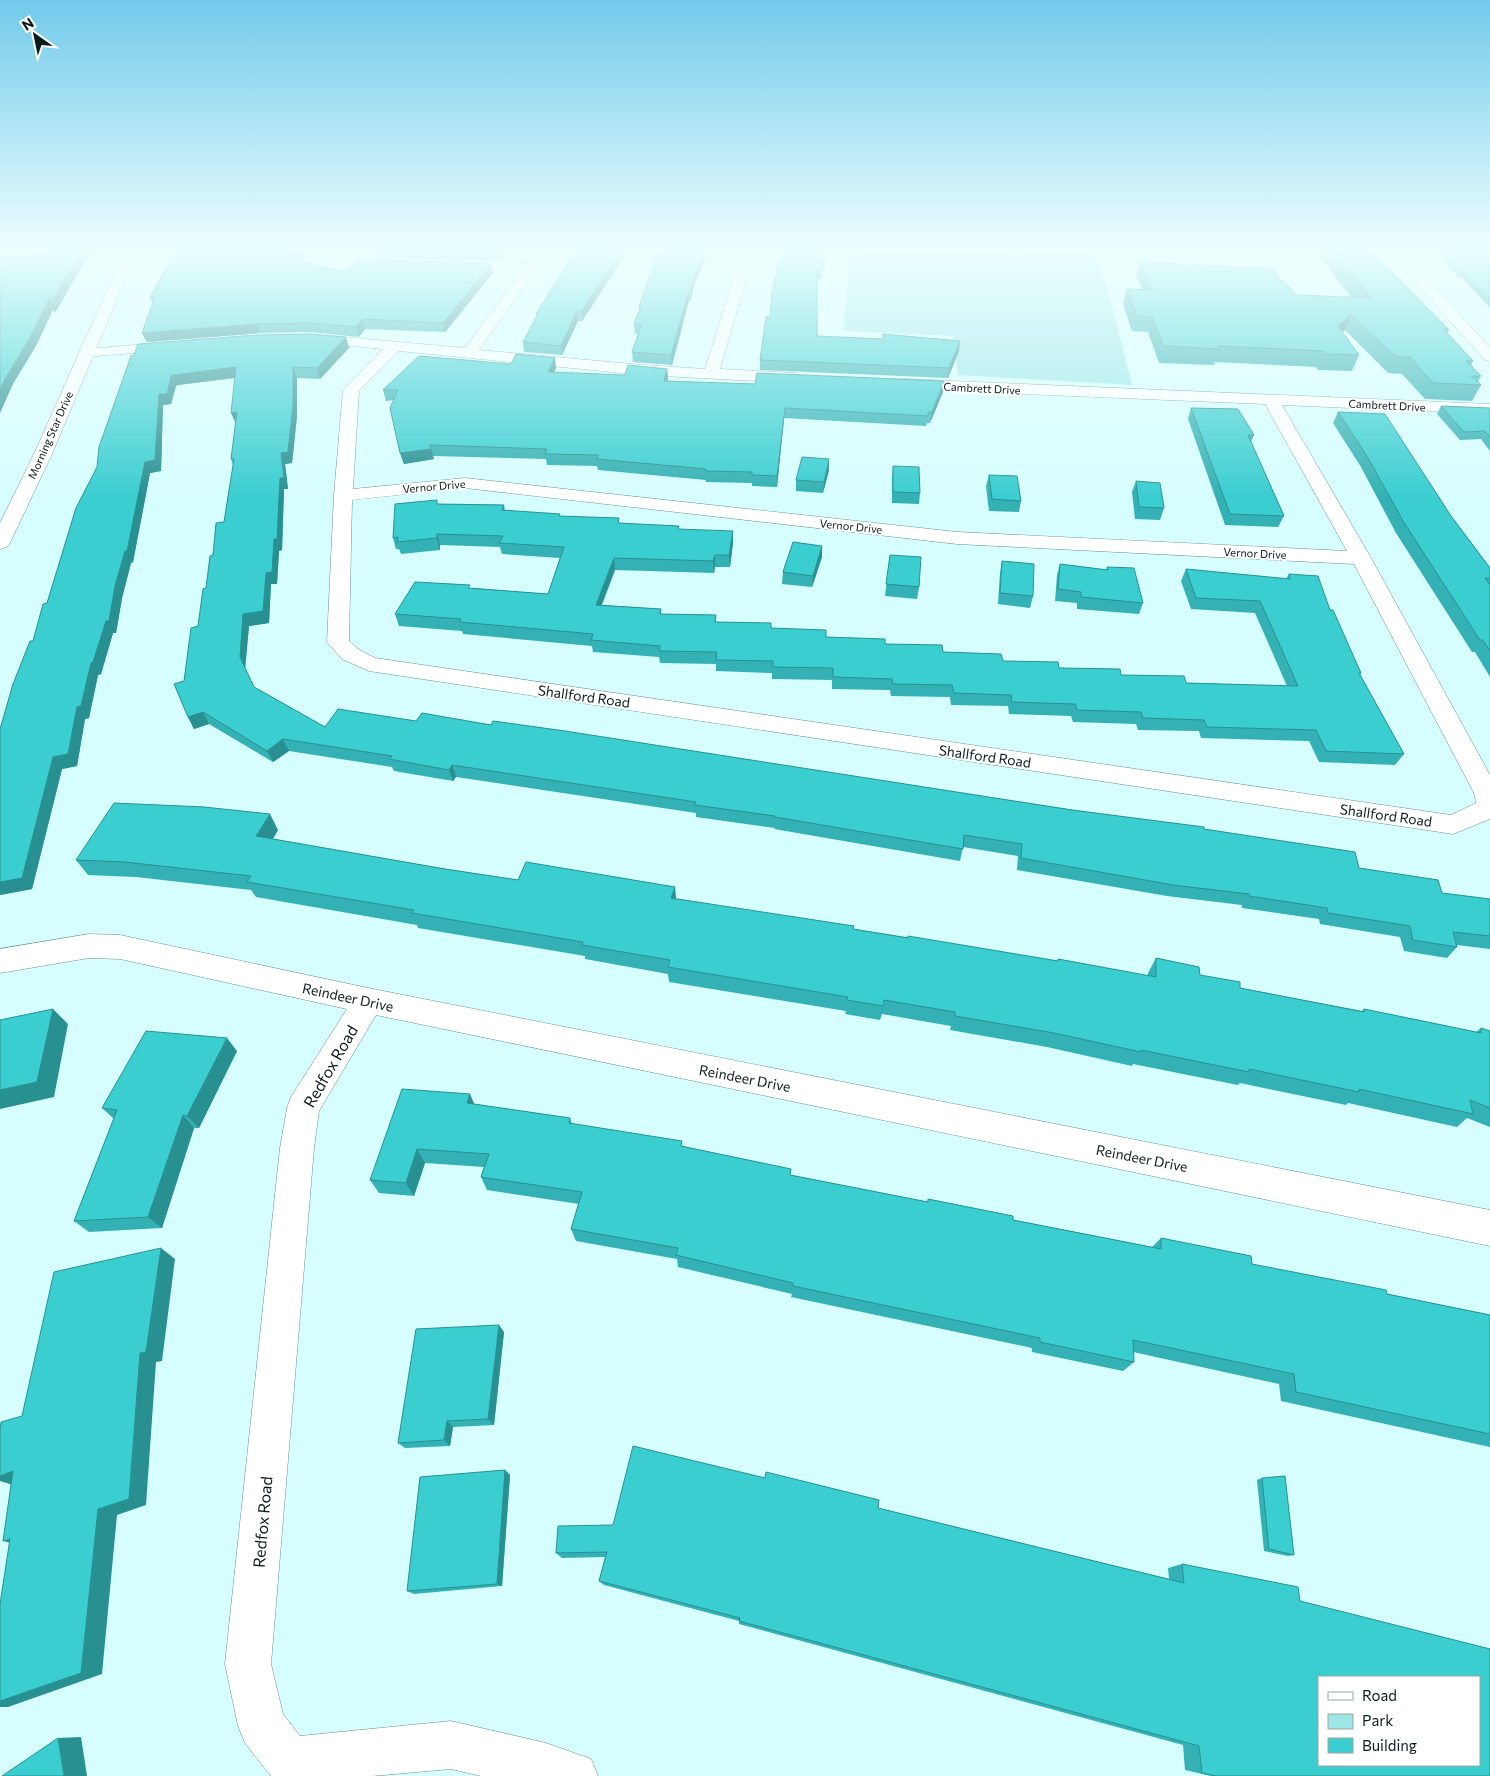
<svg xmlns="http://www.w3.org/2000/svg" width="1490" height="1776" font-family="Commissioner,sans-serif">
	<rect width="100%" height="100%" fill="#d7fefe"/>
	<polygon fill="#9ce6e7" points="851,249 1088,249 1107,286 1132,385 958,375 953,336 843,331"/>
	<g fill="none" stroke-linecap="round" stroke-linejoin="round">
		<g stroke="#6b8f8f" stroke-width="1">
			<g id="minor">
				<path d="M338,249H352L349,254C363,260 394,256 401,263L395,267L356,266L339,259L336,252Z"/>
				<path d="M539,249H551L479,350L643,365L705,369L743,249H755L720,369L795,373L800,375L803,378L800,381L795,383L643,375L399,351L359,391L353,489L465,478L957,532L1347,551L1265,404L905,389L899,387L897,384L899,381L905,379L1490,404V414L1282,405L1371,558L1490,775V819L1453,834L369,671L342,659L327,642L334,495L343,390L383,349L310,342L305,341L303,338L305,335L310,334L465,348L522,271L456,269L450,265L451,262L528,264ZM465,488L957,544L1354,564L1474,793L1476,803L1451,815L375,658L358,649L349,641L352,500Z"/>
				<polygon points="1391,249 1403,249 1418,269 1490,348 1490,361 1485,360 1408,275"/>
				<polygon points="174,342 179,343 181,346 179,349 86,357 81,356 79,353 81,350 86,349"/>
				<polygon points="89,934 120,935 368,988 1490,1210 1490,1246 376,1015 319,1111 314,1148 271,1664 283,1714 300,1736 451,1721 546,1743 591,1759 598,1776 481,1776 451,1769 372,1776 271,1776 245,1743 238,1726 225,1664 280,1148 287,1108 291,1097 347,1009 120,959 89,958 0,973 0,949"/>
			</g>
		</g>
		<g stroke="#6b8f8f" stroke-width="1">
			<polygon id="tertiary" points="136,249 148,249 126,278 52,454 10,543 7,547 0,549 0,523 34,454 113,277"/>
		</g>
		<use href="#minor" fill="#fff" fill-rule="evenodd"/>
		<use href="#tertiary" fill="#fff" fill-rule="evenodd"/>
	</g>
	<g fill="#33b1b4">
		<polygon points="312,249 301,261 346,272 491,264 493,273 445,332 365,329 359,337 309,332 261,333 147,342 142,333 153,302 150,297"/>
		<polygon points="372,249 512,249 509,253 506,253 501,261 374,257"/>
		<polygon points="577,249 629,249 582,321 578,321 562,355 524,352 523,342 536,318 536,314"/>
		<polygon points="782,249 828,249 828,252 826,252 821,279 817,279 817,336 959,351 948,378 760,370 760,360 770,317"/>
		<polygon points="1305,249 1373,249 1372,252 1449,330 1447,333 1473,361 1471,365 1481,376 1478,382 1481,385 1472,401 1425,399 1402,374 1388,373 1345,330 1342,332 1359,355 1352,371 1318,370 1316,367 1215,362 1214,365 1159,363 1148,332 1132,331 1123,304 1127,289 1142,289 1136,276 1140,262 1280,280 1296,295 1351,297 1316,252 1307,251"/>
		<polygon points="1437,249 1490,249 1490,308 1463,279 1464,277 1458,277 1449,267"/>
		<polygon points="710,250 694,284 691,300 689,300 672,365 633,362 632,352 638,334 635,334 634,324 639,311 639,307"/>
		<polygon points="346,337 349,348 320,379 297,378 297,416 292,463 285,464 288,489 284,489 282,550 279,551 277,584 271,584 269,623 249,626 245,669 254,687 325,727 416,721 491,725 1204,829 1359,868 1442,893 1490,899 1490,949 1457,945 1457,947 1447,958 1404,951 1400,937 1320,924 1319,919 1242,908 1242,905 1167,896 1017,870 1018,856 963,847 960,861 774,829 775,828 696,817 696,813 456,777 453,781 394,771 392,767 289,751 273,762 209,724 194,729 188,717 184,681 198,626 213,555 224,522 233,465 231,459 235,424 235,378 178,385 176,386 171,404 163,405 161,471 150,473 133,562 131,563 122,598 116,633 113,633 101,674 98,675 89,718 85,719 77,766 62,769 32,889 0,895 0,729 97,467 131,356"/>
		<polygon points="511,364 556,368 554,372 625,375 667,369 668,379 667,382 755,384 944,381 943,392 930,423 927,423 926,426 784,418 777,487 752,486 752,483 706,482 706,480 598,470 597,466 547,465 546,459 433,456 434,459 404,464 400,453 394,400 386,401 383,390"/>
		<polygon points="1441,406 1490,408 1490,451 1481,439 1460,440 1437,414"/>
		<polygon points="1191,408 1254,435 1251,442 1284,516 1278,527 1225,525 1188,419"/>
		<polygon points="1338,412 1451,516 1490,568 1490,677 1475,652 1472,652 1396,533 1361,467 1333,423"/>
		<polygon points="829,459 829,470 823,493 796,491 796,480"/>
		<polygon points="893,466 920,493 919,504 892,503 892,477"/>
		<polygon points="989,475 1021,501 1019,512 989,511 986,486"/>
		<polygon points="1136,481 1164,508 1160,520 1135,519 1132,492"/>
		<polygon points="438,504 504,505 505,511 679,530 733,543 730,567 715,567 714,573 615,570 602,605 661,609 661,614 716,615 716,622 771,628 826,637 885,644 1003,661 1186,683 1287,686 1255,613 1191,609 1181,581 1186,569 1286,579 1289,574 1330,610 1361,673 1360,675 1404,754 1395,765 1319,762 1309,741 1201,738 1199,731 1138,730 1136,724 1073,722 1071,716 1009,714 1008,706 951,705 950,697 891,696 890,690 832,689 832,680 772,679 772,673 716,671 716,664 660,663 659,657 593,652 592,646 463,634 462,631 399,626 395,614 471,588 548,594 560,558 502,554 500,547 440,545 440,550 401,554 399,549 396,549 393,538"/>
		<polygon points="890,555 919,587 917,599 885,596"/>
		<polygon points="822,557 812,587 782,584 783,572"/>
		<polygon points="1002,561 1033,596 1030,608 998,604 1000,573"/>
		<polygon points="1060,564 1106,570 1107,567 1143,603 1139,614 1077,609 1077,603 1055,601 1057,575"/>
		<polygon points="278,830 273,839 445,869 518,880 675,887 676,899 854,929 1057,961 1058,959 1148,976 1148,973 1156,958 1200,975 1240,988 1362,1011 1364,1009 1476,1032 1481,1028 1490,1031 1490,1127 1467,1118 1457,1127 1348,1103 1346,1105 1240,1083 1238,1085 1133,1064 1132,1066 1047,1047 950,1030 951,1026 882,1014 880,1020 845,1014 846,1011 669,982 668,974 585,959 585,956 418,928 417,925 256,897 251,890 136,877 88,875 76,860"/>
		<polygon points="237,1051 199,1128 194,1128 162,1228 89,1232 74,1221 114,1119 102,1108"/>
		<polygon points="474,1104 570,1118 572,1124 683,1146 790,1175 927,1202 928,1199 1013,1220 1152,1247 1161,1238 1252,1264 1387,1294 1490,1315 1490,1447 1281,1401 1279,1384 1133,1352 1134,1362 1123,1371 1032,1352 1032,1348 791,1297 792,1294 678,1267 677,1259 576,1241 571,1229 579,1204 487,1190 481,1177 484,1167 425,1163 414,1196 379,1193 370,1180"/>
		<polygon points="504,1332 494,1425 453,1427 450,1446 405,1448 398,1443"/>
		<polygon points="505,1470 510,1475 502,1586 414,1594 407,1591"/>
		<polygon points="1262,1478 1294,1555 1288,1556 1264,1551 1257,1480"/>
		<polygon points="878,1508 1169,1579 1168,1568 1182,1564 1300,1601 1490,1776 1211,1776 1185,1770 1183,1745 739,1624 739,1621 604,1585 599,1581 605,1557 562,1558 556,1553 613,1525"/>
	</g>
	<g fill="#299092">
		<polygon points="85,249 101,249 85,261 55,313 53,310 36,346 13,384 0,413 0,389 8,374 50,297 81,252"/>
		<polygon points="301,249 312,249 295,268 292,259"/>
		<polygon points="502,249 505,249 506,253 501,261 499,252"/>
		<polygon points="508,249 512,249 509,253"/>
		<polygon points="623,249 629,249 582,321 581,311"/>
		<polygon points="706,249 710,249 710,250 694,284 691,300 691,290 694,275"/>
		<polygon points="825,249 826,252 821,279 822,270"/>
		<polygon points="491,264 493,273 445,332 443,323"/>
		<polygon points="689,290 689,300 672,365 671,355"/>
		<polygon points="150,297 155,297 154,306"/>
		<polygon points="577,311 578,321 562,355 561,346"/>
		<polygon points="1351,315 1345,330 1331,342 1338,326"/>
		<polygon points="363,319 365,329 359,337 356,327"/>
		<polygon points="257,324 261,333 147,342 142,333"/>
		<polygon points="346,337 349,348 320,379 317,368"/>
		<polygon points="960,341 959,351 948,378 949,368"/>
		<polygon points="555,358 556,368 550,382 548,372"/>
		<polygon points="236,367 240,377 178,385 176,386 171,404 163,405 161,471 150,473 133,562 131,563 122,598 116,633 113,633 101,674 98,675 89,718 85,719 77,766 62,769 32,889 0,895 0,882 53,757 77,707 115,586 145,462 159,394 171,376 174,375"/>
		<polygon points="293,367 297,378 297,416 292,463 285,464 288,489 284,489 282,550 279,551 277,584 271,584 269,623 249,626 245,669 240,657 243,614 266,573 274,539 280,478 281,453"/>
		<polygon points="667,369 668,379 664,392 664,381"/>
		<polygon points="944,381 943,392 930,423 932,412"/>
		<polygon points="785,408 784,418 777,487 777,476"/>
		<polygon points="237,412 236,424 231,413"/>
		<polygon points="431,449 434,459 404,464 400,453"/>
		<polygon points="829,459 829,470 823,493 824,482"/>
		<polygon points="733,531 733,543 730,567 729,555"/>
		<polygon points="437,534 440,545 440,550 437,538"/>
		<polygon points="822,546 822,557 812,587 813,576"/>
		<polygon points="715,555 715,567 714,573 713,561"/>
		<polygon points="614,558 615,570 597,616 596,605"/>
		<polygon points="203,712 209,724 194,729 188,717"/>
		<polygon points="283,739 289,751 273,762 267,751"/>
		<polygon points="452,765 456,777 453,781 449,770"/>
		<polygon points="270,814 278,830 265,851 256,836"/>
		<polygon points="675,887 676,902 671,898"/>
		<polygon points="53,1009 68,1024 54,1097 0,1109 0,1090"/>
		<polygon points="227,1038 237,1051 199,1128 187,1116"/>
		<polygon points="470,1094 476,1108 467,1103"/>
		<polygon points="183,1115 194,1128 162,1228 148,1217"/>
		<polygon points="417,1149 425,1163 414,1196 406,1183"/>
		<polygon points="161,1248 175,1259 162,1361 156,1362 146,1505 117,1515 102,1674 8,1707 0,1707 0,1701 140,1353"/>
		<polygon points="499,1325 504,1332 494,1425 488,1419"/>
		<polygon points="447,1421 453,1427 450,1446 444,1440"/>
		<polygon points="505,1470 510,1475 502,1586 497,1584"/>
		<polygon points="13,1471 13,1485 0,1481 0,1476"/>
		<polygon points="10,1539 24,1546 3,1541"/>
		<polygon points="81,1737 87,1776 64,1776 58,1738"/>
	</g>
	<g fill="#3bced1" stroke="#299092" fill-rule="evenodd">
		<polygon points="50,249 85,249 81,252 50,304 50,297 31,336 8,374 0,389 0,257 50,254"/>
		<polygon points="177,249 301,249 292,259 346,272 360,259 491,264 443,323 363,319 356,327 306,323 257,324 142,333 155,297 150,297"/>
		<polygon points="398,249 502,249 499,252"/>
		<polygon points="577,249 623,249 581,311 577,311 561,346 523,342 538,314 536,314"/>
		<polygon points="659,249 706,249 694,275 691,290 689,290 671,355 632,352 642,324 634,324 641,307 639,307"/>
		<polygon points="782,249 825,249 822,270 817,270 817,336 883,339 883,334 960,341 949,368 760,360 766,317 770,317 772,292"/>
		<polygon points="1331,249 1373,249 1369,249 1449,330 1443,329 1473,361 1466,361 1481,376 1471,376 1481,385 1433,383 1410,357 1396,357 1351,315 1338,326 1359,355 1325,354 1323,351 1218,346 1220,349 1164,346 1152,317 1137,316 1127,289 1152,290 1140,262 1273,269 1280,280 1283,280 1296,295 1371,298"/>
		<polygon points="1443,249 1490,249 1490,300 1466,274 1468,272 1460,272 1452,262"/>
		<polygon points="306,334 346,337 317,368 293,367 293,405 288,452 281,453 284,478 280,478 277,539 274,539 272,572 266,573 263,611 243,614 240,657 254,687 325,727 338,709 416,721 422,713 491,725 493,721 565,731 1072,810 1204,827 1204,829 1355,852 1359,868 1438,880 1442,893 1490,899 1490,936 1453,932 1457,947 1413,940 1410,926 1328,913 1327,908 1249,896 1249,894 1173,885 1021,858 1022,844 964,835 963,849 775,817 775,816 695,805 696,802 452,765 449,770 389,759 392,756 283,739 267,751 203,712 188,717 174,684 184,681 191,628 198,626 203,589 206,588 210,556 213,555 216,523 224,522 234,459 231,459 237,412 231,413 236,367 174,375 171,376 167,394 159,394 155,460 145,462 127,551 125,551 115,586 109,621 106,621 93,662 91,663 81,706 77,707 68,754 53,757 22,878 0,882 0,729 13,684 30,641 33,641 43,604 47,603 76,508 97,467 99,447 131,356 134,355 138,344 257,335"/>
		<polygon points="516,354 555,358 548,372 625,375 628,365 667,369 664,381 755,384 757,373 944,381 932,412 928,412 928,416 785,408 777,476 752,475 752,472 706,471 706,469 597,459 598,455 545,454 547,449 430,445 431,449 400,453 390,408 398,390 383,390 419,356 511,364"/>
		<polygon points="1441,406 1490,408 1490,437 1485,431 1464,432"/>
		<polygon points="1191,408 1238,409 1254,435 1248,435 1284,516 1230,514"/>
		<polygon points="1338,412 1385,414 1451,516 1490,568 1490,578 1485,578 1490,585 1490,651 1483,640 1480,640 1403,521 1367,456"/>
		<polygon points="802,457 829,459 824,482 796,480"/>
		<polygon points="893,466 919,467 920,493 893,492"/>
		<polygon points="989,475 1017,476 1021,501 992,499"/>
		<polygon points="1136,481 1160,483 1164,508 1139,507"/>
		<polygon points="437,500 437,504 504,505 502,510 560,514 559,516 619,518 618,523 679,526 678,529 733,531 729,555 715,555 713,561 614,558 596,605 661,609 660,614 716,615 715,622 771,623 771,628 826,630 826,637 885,639 885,644 942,645 943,652 1001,654 1003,661 1058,662 1059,668 1120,669 1121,675 1184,676 1186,683 1298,686 1260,601 1196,598 1186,569 1290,579 1289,574 1318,576 1330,610 1333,610 1361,673 1359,673 1404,754 1326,751 1316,730 1207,727 1204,720 1143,718 1141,712 1077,710 1075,704 1012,702 1011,695 954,693 952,685 893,684 892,679 833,677 833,668 773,667 773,661 716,660 717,652 659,651 660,646 591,640 593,634 460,622 461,619 395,614 415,582 470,585 468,588 548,594 564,547 499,543 503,536 437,534 437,538 397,542 398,537 393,538 395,504"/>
		<polygon points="793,542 822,546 813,576 783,572"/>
		<polygon points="890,555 921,557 919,587 886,584"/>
		<polygon points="1002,561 1034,564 1033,596 1000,593"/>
		<polygon points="1060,564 1108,570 1107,567 1134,568 1143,603 1081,597 1081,592 1058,589"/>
		<polygon points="114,803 204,807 270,814 256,836 445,869 518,880 526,862 675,887 671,898 854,926 853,929 908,938 908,936 1058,961 1058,959 1156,977 1156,958 1199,967 1200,975 1240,982 1240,988 1364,1012 1364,1009 1481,1033 1481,1028 1490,1031 1490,1108 1470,1100 1473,1114 1359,1089 1359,1092 1249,1069 1249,1072 1141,1050 1141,1052 1054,1033 955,1016 955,1012 884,1000 883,1006 847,1000 848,997 668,967 670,960 582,945 583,942 412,913 414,910 247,882 251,876 125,862 76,860"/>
		<polygon points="53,1009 37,1082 0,1090 0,1020"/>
		<polygon points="146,1031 227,1038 187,1116 183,1115 148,1217 74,1221 117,1110 102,1108"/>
		<polygon points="402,1089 470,1094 467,1103 570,1118 569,1123 682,1141 681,1146 791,1169 790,1175 928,1202 928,1199 1013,1216 1013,1220 1161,1249 1161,1238 1251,1256 1252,1264 1386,1290 1387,1294 1490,1315 1490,1434 1296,1392 1294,1374 1133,1340 1134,1362 1040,1342 1040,1338 793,1286 793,1283 676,1255 678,1248 571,1229 582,1192 481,1177 489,1154 417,1149 406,1183 370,1180"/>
		<polygon points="161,1248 146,1352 140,1353 129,1499 98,1509 81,1673 0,1701 0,1604 10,1539 3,1541 13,1471 0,1476 0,1431 1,1422 22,1416 54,1272"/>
		<polygon points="499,1325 488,1419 447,1421 444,1440 398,1443 416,1329"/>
		<path d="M633,1446L765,1478L766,1472L879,1500L878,1508L1184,1583L1182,1564L1298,1587L1300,1601L1490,1649V1776H1216L1202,1773L1199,1746L739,1621L740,1618L599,1581L607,1552L556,1553L558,1526L613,1525ZM1319,1677H1479V1765H1319Z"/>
		<polygon points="505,1470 497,1584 407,1591 420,1477"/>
		<polygon points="1285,1476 1294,1555 1269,1549 1262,1478"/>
		<polygon points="58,1738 64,1776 2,1776"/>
	</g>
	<linearGradient id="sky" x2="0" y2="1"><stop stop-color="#71caea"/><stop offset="0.5" stop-color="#edffff"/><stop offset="1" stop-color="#edffff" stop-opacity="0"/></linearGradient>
	<rect width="1490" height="497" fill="url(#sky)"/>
	<g text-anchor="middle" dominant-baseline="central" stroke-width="4" stroke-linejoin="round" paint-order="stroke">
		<g font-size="11" fill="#0c1b1b" stroke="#fff">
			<text transform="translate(982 388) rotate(3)">Cambrett Drive</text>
			<text transform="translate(1387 405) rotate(3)">Cambrett Drive</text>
			<text transform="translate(50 435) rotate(-66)">Morning Star Drive</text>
			<text transform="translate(434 486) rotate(-5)">Vernor Drive</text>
			<text transform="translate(851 526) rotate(6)">Vernor Drive</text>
			<text transform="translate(1255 553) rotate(3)">Vernor Drive</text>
		</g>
		<g font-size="14" fill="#0c1b1b" stroke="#fff">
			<text transform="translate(584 696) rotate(8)">Shallford Road</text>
			<text transform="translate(985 756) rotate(8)">Shallford Road</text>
			<text transform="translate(1386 815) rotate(8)">Shallford Road</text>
			<text transform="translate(348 997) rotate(12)">Reindeer Drive</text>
			<text transform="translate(745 1078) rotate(11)">Reindeer Drive</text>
			<text transform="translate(1142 1158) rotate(11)">Reindeer Drive</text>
		</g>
		<g font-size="16" fill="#0c1b1b" stroke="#fff">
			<text transform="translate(330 1066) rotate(-60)">Redfox Road</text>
			<text transform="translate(262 1522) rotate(-85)">Redfox Road</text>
		</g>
	</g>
	<rect x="1318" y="1676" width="162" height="90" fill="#ffffff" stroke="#9ea4a4"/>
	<rect x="1328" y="1692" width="25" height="8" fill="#ffffff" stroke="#9ea4a4"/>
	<text x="1362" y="1701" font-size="15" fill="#0c1b1b">Road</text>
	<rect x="1328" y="1714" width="25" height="15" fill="#9ce6e7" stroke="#9ea4a4"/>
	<text x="1362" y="1726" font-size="15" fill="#0c1b1b">Park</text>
	<rect x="1328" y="1738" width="25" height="15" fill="#3bced1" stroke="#9ea4a4"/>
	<text x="1362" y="1751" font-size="15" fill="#0c1b1b">Building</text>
	<g transform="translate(35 35) rotate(327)" stroke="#ffffff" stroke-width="4" paint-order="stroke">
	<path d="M0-4L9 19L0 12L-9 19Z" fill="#0c1b1b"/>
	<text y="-8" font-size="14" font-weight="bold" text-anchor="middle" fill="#0c1b1b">N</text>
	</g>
</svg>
